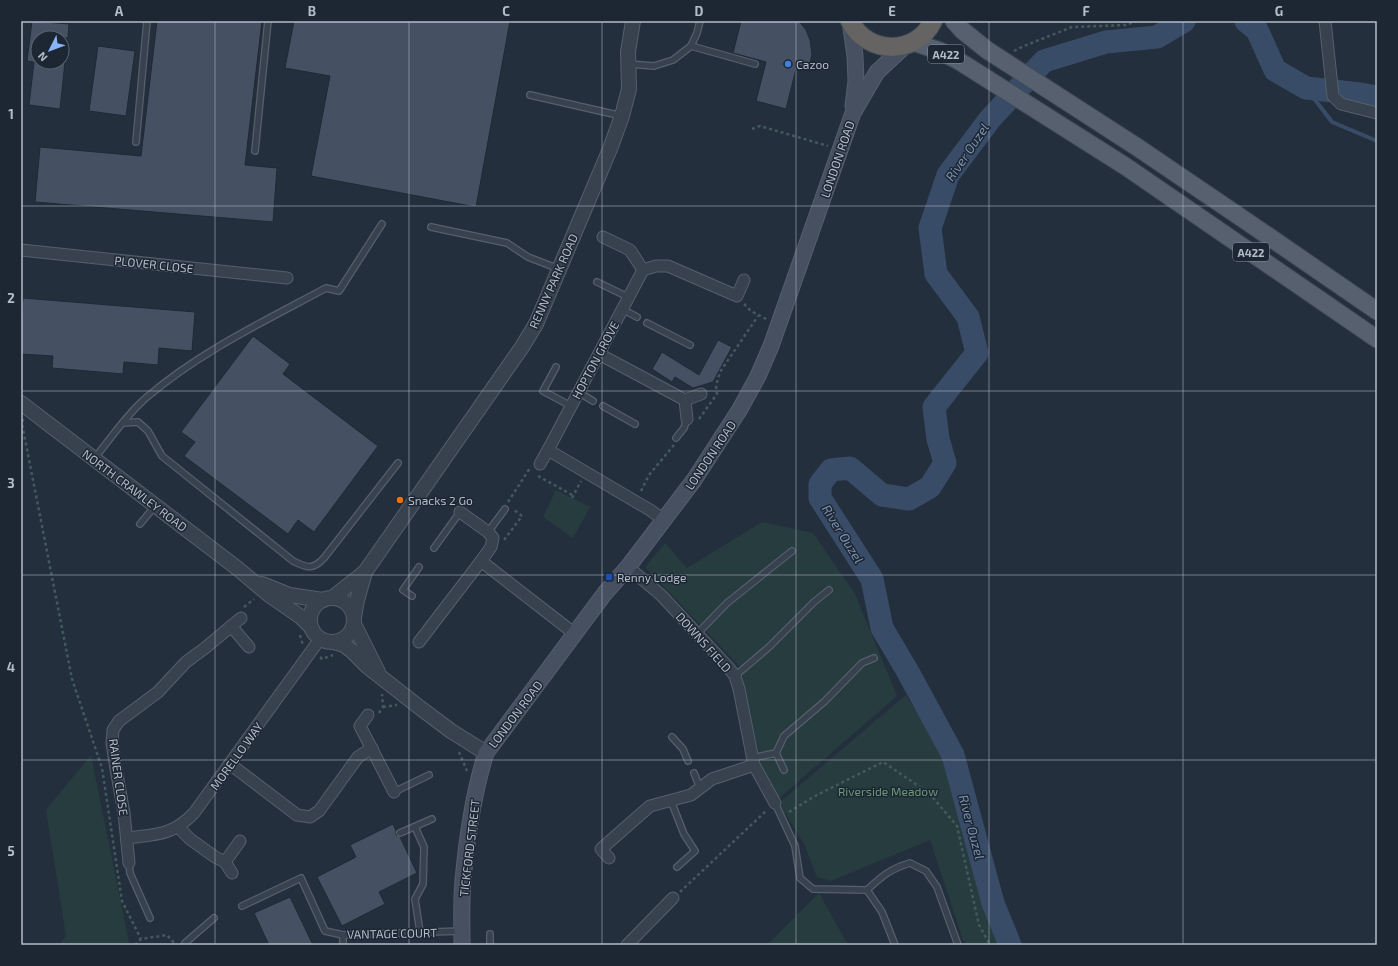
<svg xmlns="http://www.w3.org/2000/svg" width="1398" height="966" font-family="'Exo 2',sans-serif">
	<rect width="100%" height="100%" fill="#242f3e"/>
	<g fill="#263c3f">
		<polygon points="556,490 590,507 573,538 543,517"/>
		<polygon points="762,522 813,533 855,594 897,696 778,799 761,764 741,668 645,567 665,543 687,568"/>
		<polygon points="906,695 943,754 960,823 1001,945 967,945 963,940 930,840 831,881 817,877 804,844 779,803"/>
		<polygon points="91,755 129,943 127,945 59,945 66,936 46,810"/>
		<polygon points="819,893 848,945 767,945"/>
	</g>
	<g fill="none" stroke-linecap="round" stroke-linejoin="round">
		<polyline stroke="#394c67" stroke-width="4" points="1306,88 1332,122 1377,141"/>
		<g stroke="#394c67" stroke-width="23">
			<polyline points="1246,21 1257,30 1275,70 1306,88 1360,94 1377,97"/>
			<polyline points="1010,945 993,903 953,755 908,672 882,628 872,579 820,498 820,484 831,470 850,468 882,495 909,499 930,487 945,463 938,439 934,407 977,353 968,317 936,274 930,228 948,175 990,119 1044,61 1106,42 1157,37 1184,21"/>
		</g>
	</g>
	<g fill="#455162" stroke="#1f2835">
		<polygon points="32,21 69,24 68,38 38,38 38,62 65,62 60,109 29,105 34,62 27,61"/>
		<polygon points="157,21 262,21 245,165 277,168 273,222 35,202 40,147 141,156"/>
		<polygon points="294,21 510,21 476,207 311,176 330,76 285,68"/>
		<polygon points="741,21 799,21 806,30 810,40 812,54 809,68 797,65 786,109 756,101 766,62 733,53"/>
		<polygon points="98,46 135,51 126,116 89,111"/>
		<polygon points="23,298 195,312 192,351 159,348 158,365 124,362 123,374 52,368 53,356 21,354 21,324"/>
		<polygon points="253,336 290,364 283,374 378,446 314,532 298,520 288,534 184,456 195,442 181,432"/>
		<polygon points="718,340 732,347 713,382 693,388 675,377 672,382 652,369 662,352 699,375"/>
		<polygon points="393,824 396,831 396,835 400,837 417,873 379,892 385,904 342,926 317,877 356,857 350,845"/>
		<polygon points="290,897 313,945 269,945 254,913"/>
	</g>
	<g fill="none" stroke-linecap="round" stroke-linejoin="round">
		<g stroke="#565f6c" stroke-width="8">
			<g id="service">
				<polyline points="691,46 755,64"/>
				<polyline points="629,64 654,66 673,60 691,46 697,33 700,21"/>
				<polyline points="530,95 622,116"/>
				<polyline points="136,142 147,21"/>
				<polyline points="255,151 268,21"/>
				<polyline points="431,227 507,243 528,257 559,269"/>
				<polyline points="597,282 628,297"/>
				<polyline points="622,309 637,317"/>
				<polyline points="647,323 690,345"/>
				<polyline points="556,367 543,391 571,406"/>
				<polyline points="578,392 593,401"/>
				<polyline points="603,406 635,424"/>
				<path d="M123,423L138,422L148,431L162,456L293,561C307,568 313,570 324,558L398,463"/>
				<polyline points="676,438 684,428 687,419"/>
				<path d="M94,459C111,438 127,414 147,397C201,351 265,321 326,288L339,291L382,224"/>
				<polyline points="140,524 155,506"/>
				<polyline points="488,532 505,509"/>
				<polyline points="434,548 460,512"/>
				<polyline points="412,596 403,590 419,567"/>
				<polyline points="697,634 727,603 792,551"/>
				<polyline points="735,676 769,647 814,602 829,590"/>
				<polyline points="672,737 683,749 688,761"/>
				<polyline points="752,758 776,753"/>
				<polyline points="784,770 776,753 784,736 825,701 862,663 874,658"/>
				<polyline points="694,773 700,788"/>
				<polyline points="394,792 429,775"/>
				<polyline points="671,801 684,834 695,851 677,867"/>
				<path d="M775,803L795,846L800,878L813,889L867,890C882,876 890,869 910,863L926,871L937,887L958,945"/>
				<polyline points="415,827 424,847 423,884 415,899 420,932"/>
				<polyline points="400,833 432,819"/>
				<polyline points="129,863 130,873 150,918"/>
				<polyline points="867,890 882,912 895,945"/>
				<polyline points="242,906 301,878 325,931 343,935 462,931"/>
				<polyline points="343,935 343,945"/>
				<polyline points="187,945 185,943 214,918"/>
				<polyline points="490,945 490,934"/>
			</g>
		</g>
		<g stroke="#565f6c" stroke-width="13">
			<g id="minor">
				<polyline points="1325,21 1333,96 1341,104 1377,113"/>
				<polyline points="603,237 630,250 643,270"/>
				<polyline points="21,250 287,278"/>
				<polyline points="599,354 685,400 687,419"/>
				<polyline points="685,400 701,394"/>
				<polyline points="540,464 548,450"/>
				<polyline points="460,512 488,532 493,538 491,547 481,561"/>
				<polyline points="664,520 650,510 548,450 643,270 656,266 668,266 737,296 744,280"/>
				<polyline points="628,567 661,595 729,668 735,676 739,689 754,765 775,803"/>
				<polyline points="231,626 249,647"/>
				<polyline points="419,642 481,561 575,634"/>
				<polyline points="368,715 360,726 394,792"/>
				<polyline points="230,764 297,815 310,817 319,811 358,757 372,748"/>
				<polyline points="180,826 182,831 190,839 215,857 225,862 232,873"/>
				<path d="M127,838C156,834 172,836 194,813L320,639"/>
				<polyline points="609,858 601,849 650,806 691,795 712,779 754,765"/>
				<polyline points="225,862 240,841"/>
				<polyline points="129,863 124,813 116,769 112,743 113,730 119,721 158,692 186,662 205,648 241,618"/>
				<polyline points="627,945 673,898"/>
			</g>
		</g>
		<g stroke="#565f6c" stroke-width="16">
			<g id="tertiary">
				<polyline points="21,403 237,568 269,595 301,617 310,626"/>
				<polyline points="262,584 289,595 323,600"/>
				<circle cx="332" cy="620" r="22"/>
				<polyline points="332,598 365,572 522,347 536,324 610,149 622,116 629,89 628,52 633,21"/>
				<polyline points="354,617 357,600 365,572"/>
				<polyline points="354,624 378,672"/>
				<polyline points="334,642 344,645 352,651 368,667 419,707 451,731 486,753"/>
			</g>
		</g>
		<g stroke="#565f6c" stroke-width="17">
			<g id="secondary">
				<polyline points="850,21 855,56 856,81 853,106"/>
				<path d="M462,945C462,923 461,902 463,880C467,837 473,794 486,753L605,593L628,567L694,480L740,409L758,376L771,346L853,113L877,72L905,46"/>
			</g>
		</g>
		<g stroke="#414a57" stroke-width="19">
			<g id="primary">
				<polyline points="954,21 962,30 987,50 1137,147 1252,225 1377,311"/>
				<polyline points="913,42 940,51 959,61 1125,166 1377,339"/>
			</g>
		</g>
		<g stroke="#434c59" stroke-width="20">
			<path id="trunk" d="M850,21C867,55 916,56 933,21"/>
		</g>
		<g stroke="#44595c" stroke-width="2.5" stroke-dasharray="3 3" stroke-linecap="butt">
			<polyline points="1014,51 1024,46 1072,27 1126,25 1137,21"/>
			<polyline points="752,129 760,126 828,146"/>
			<polyline points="744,304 751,311 768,320"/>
			<polyline points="23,419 22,424 72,679 102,768 122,901 141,939"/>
			<polyline points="699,419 717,394 716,386 720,372 758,316"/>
			<polyline points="538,476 574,496"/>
			<polyline points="641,491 649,475 674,445"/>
			<polyline points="572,498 581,481"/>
			<polyline points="508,502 530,468"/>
			<polyline points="504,540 522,516 513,509"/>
			<polyline points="244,607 254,599"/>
			<polyline points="300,635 303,645"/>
			<polyline points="320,657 322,659 333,655"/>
			<polyline points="383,707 397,705"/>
			<polyline points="379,713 383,707 382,694"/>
			<polyline points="459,752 467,771"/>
			<polyline points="789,812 815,796 883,762 929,793 957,826 979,925 990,945"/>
			<polyline points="680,892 767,810"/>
			<polyline points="135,945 141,939 167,935 176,945"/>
		</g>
		<use href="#service" stroke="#38414e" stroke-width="5.5"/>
		<use href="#minor" stroke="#38414e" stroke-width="11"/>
		<use href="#tertiary" stroke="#38414e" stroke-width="14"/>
		<use href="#secondary" stroke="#465061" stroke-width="15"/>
		<use href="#primary" stroke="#56606e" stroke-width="17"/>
		<use href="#trunk" stroke="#656462" stroke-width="18"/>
	</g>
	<path fill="none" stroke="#b4bcc9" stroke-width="1" stroke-opacity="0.55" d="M215,21V945M409,21V945M602,21V945M796,21V945M989,21V945M1183,21V945M21,206H1377M21,391H1377M21,575H1377M21,760H1377"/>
	<circle fill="#3f7fe0" stroke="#1d2633" stroke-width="1.5" cx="788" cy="64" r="4"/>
	<circle fill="#e8710a" stroke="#1d2633" stroke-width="1.5" cx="400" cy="500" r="4"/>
	<rect fill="#1a4fb4" stroke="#1d2633" stroke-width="1.5" x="605" y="573" width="8" height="8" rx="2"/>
	<g text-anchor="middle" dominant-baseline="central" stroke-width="3" stroke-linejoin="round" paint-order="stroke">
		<g fill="#1d2633" stroke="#878f9c" stroke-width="1">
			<rect x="928" y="45" width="36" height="18" rx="3"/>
			<rect x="1233" y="243" width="36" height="18" rx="3"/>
		</g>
		<g font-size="11" font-weight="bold" fill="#b4bcc9">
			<text x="946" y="54">A422</text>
			<text x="1251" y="252">A422</text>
		</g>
		<g font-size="12" fill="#b4bcc9" stroke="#1d2633" text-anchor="start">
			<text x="796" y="64">Cazoo</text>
			<text x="408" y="500">Snacks 2 Go</text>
			<text x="617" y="577">Renny Lodge</text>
		</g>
		<g font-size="12" fill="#b4bcc9" stroke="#1d2633">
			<text transform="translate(837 159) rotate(-71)">LONDON ROAD</text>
			<text transform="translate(154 264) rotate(6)">PLOVER CLOSE</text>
			<text transform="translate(553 281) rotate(-66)">RENNY PARK ROAD</text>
			<text transform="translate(595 360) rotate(-62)">HOPTON GROVE</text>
			<text transform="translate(710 455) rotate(-56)">LONDON ROAD</text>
			<text transform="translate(135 490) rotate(37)">NORTH CRAWLEY ROAD</text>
			<text transform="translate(704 642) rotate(48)">DOWNS FIELD</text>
			<text transform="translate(515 714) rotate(-53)">LONDON ROAD</text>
			<text transform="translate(236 756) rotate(-54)">MORELLO WAY</text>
			<text transform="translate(119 777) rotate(82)">RAINER CLOSE</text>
			<text transform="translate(469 848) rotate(-83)">TICKFORD STREET</text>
			<text transform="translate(392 933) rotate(-1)">VANTAGE COURT</text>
		</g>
		<g font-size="12" fill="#6b9a76" stroke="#1d2633">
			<text x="888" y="791">Riverside Meadow</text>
		</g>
		<g font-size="13" font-style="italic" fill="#7c92b1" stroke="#1d2633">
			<text transform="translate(967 152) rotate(-56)">River Ouzel</text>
			<text transform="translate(843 534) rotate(58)">River Ouzel</text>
			<text transform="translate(972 827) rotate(75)">River Ouzel</text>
		</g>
	</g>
	<rect width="1398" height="966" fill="none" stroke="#1d2633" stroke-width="44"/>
	<g transform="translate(50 50) rotate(228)"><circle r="19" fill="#1d2633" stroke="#59626f"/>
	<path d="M0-3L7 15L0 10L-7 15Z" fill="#8ab4f8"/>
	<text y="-6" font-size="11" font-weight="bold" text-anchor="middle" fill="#b4bcc9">N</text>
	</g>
	<rect x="22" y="22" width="1354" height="922" fill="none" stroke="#b4bcc9" stroke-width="1.5"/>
	<g font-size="13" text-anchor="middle" font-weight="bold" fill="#b4bcc9">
		<text x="119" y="16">A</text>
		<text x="312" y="16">B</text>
		<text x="506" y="16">C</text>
		<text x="699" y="16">D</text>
		<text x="892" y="16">E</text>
		<text x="1086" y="16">F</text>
		<text x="1279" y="16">G</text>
		<text x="11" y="119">1</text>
		<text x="11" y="303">2</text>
		<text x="11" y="488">3</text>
		<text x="11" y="672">4</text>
		<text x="11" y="856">5</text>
	</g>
</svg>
